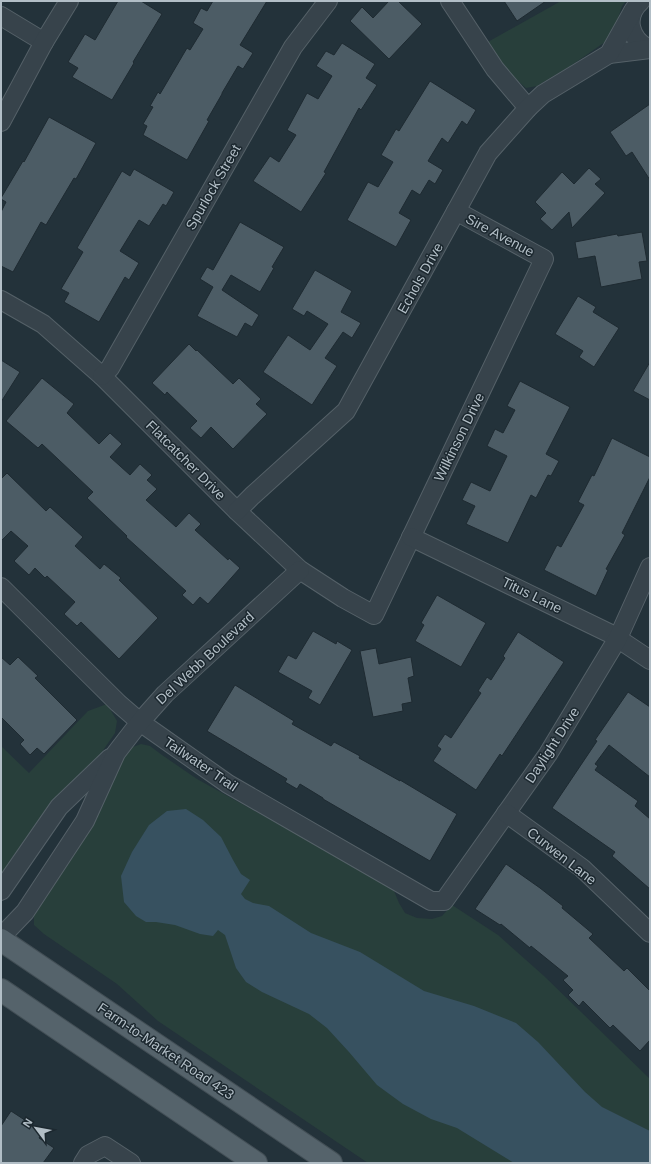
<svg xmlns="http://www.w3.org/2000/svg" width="651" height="1164" font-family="Arial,sans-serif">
	<rect width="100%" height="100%" fill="#23323a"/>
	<g fill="#283f3b">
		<polygon points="561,1 626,1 622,6 615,28 605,42 569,67 537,86 526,88 503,68 486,43"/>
		<polygon points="107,704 117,721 115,733 93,765 1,881 1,746 29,773 88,711"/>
		<polygon points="141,744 150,746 162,755 197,779 385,883 394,891 399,903 405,913 417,918 432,919 442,916 452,905 498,935 544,976 650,1079 650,1163 368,1163 158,1021 117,984 44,934 34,925 34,915 127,753 133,747"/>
	</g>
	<polygon fill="#375160" points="186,809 203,820 221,837 233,860 241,874 250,880 241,894 245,899 253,903 269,906 311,933 360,952 424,991 474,1006 516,1023 538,1042 585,1092 602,1107 650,1131 650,1163 514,1163 457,1128 431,1119 403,1104 377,1085 349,1052 327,1028 309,1014 262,992 246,982 236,968 225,935 218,930 213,936 200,934 175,925 156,922 146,922 136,916 124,902 121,876 132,852 149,825 167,811"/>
	<g fill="#4c5c65" stroke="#1e2a31">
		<polygon points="118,1 141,1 162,14 133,62 134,63 112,100 72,77 78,68 68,62 85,34 95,40"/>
		<polygon points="213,1 267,1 240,45 253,53 243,69 238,66 222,93 222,94 207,120 209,121 187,160 143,135 147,126 143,124 153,107 150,106 158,92 160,94 187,48 190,50 203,29 193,23 201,8 207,11"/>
		<polygon points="389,1 398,1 422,24 389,59 350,21 362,7 373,18"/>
		<polygon points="504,1 546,1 517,21"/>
		<polygon points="342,43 375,64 366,78 377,85 361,110 359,108 324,172 326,173 301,212 253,181 270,156 279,162 296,135 287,130 307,93 318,99 332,76 316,66 326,51 334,55"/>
		<polygon points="430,81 476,110 467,125 462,121 448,143 442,138 428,161 443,170 435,184 429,180 420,195 412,190 399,213 411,220 396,247 347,220 368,182 378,187 393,162 381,155 396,129 399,131"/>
		<polygon points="650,104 650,180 632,152 626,156 610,132"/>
		<polygon points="49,117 96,143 76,179 74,178 46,225 41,222 13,272 1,266 1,212 6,202 1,199 1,198 23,161 24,162"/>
		<polygon points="589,168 601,179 595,184 605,193 572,228 569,212 552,230 540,219 546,213 535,202 562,172 574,184"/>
		<polygon points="134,169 174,192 166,206 163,204 149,226 139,220 120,251 139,263 129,280 125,277 99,322 64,302 69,293 61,289 83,252 77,248 122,171 130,176"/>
		<polygon points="240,222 284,247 272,267 274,268 260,292 231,275 222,290 259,315 252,327 245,323 237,337 197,316 213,287 200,279 207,267 213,270"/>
		<polygon points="642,232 647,261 639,262 642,279 601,287 595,256 578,259 575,242 617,234 618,236"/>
		<polygon points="315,270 352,291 341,312 361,323 352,338 343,332 325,358 337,366 312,405 263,372 288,335 310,350 328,324 307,311 304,316 292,309"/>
		<polygon points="578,296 596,307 593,312 619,328 594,367 579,357 583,351 555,334"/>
		<polygon points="189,344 196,351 197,350 233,384 239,378 261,399 256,404 267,414 233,449 211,427 201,438 190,428 197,421 167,392 165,395 152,383"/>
		<polygon points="1,360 20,372 1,402"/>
		<polygon points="650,362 650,400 633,391"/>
		<polygon points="42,378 74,404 67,413 99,444 110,433 122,444 110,457 130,475 140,464 152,475 147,480 157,489 146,500 176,527 189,513 201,524 195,530 228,560 229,558 240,568 208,604 200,597 193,605 182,595 186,591 126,537 127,536 87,498 93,492 42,444 38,448 6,421"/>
		<polygon points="520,381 570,407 546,454 559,461 551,476 548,475 536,498 531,495 508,543 466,524 475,506 462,500 471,482 490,491 507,456 487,446 495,429 503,433 515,410 507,406"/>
		<polygon points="612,438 650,457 650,477 622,533 625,535 606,569 608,570 596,596 544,570 557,545 561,547 584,505 578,502 592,475 594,476"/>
		<polygon points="7,473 46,511 50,507 83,537 75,546 100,569 104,564 121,578 119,580 158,618 119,659 81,622 77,626 64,614 75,602 47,576 45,578 35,568 29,575 14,561 28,546 11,531 1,541 1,479"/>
		<polygon points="437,595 486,623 461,667 415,641 424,625 421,623"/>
		<polygon points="313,631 336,644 337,641 352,650 320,705 308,698 312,691 278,672 288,655 296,659"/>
		<polygon points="518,632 564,662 502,756 500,754 476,790 433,761 441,749 437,746 445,734 451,738 481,693 478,691 487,677 491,680 505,658 503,656"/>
		<polygon points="376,648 379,664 411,657 414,676 408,678 412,702 402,704 403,711 373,717 360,651"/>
		<polygon points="1,657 10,665 18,657 38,676 35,678 77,720 44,754 37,748 30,755 20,744 24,740 1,717"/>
		<polygon points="235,685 294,721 292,724 331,746 334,742 360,756 359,758 400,781 400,780 457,814 430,861 323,799 323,798 300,784 297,789 285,782 287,779 207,731"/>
		<polygon points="628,692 650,707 650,777 609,745 595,764 598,766 595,770 638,801 635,806 650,819 650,889 612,856 615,852 552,808 597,741 595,740"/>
		<polygon points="506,864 540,888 563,906 562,908 593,934 589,938 624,971 627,968 650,991 650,1040 640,1051 613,1025 610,1028 583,1001 579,1006 568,995 573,990 563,980 568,976 531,946 530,948 501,924 500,925 475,909"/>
		<polygon points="11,1111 43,1132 39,1138 54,1148 43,1163 1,1163 1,1126"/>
	</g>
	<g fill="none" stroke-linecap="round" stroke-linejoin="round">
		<g stroke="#556168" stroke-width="20">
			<g id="street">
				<polyline points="450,1 495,69 528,108"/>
				<path d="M641,1C623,17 630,40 650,49"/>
				<polyline points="1,16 44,42"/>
				<polyline points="609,54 650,49"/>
				<polyline points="1,122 44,42 69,1"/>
				<polyline points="1,300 43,324 102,376 237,511 300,570 343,598 374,615 544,259 456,211"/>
				<polyline points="102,376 110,368 293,47 328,1"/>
				<polyline points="237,511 252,496 346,411 488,153 528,108 543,94 609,54 633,11"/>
				<polyline points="411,537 611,634 650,660"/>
				<polyline points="1,587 118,703 140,722 228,784 431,901 444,901 548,754 618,638 650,567"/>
				<polyline points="506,813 582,868 650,933"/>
				<polyline points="1,891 59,807 110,758"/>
				<polyline points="1,937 25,912 85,821 116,753 140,722 165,694 300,570"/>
				<polyline points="83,1163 88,1155 105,1146 131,1163"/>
			</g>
		</g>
		<g stroke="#434f56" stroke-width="24">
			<g id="primary">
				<polyline points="1,940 331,1163"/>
				<polyline points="1,990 256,1163"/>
			</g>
		</g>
		<use href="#street" stroke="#37434b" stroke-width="18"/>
		<use href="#primary" stroke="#55636b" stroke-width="22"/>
	</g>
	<g text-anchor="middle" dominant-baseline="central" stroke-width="3" stroke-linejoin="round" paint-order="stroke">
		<g font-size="14" fill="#b2bec6" stroke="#1c282f">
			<text transform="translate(213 187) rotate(-60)">Spurlock Street</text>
			<text transform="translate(500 235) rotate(28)">Sire Avenue</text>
			<text transform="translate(420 278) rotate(-61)">Echols Drive</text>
			<text transform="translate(459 437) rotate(-64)">Wilkinson Drive</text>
			<text transform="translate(186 460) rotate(45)">Flatcatcher Drive</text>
			<text transform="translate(532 595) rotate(26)">Titus Lane</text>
			<text transform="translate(205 658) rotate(-43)">Del Webb Boulevard</text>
			<text transform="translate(552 745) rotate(-57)">Daylight Drive</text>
			<text transform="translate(201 764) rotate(34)">Tailwater Trail</text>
			<text transform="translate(562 856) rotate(38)">Curwen Lane</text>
			<text transform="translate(166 1051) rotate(34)">Farm-to-Market Road 423</text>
		</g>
	</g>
	<rect width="651" height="1164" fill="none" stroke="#b2bec6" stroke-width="4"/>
	<g transform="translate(36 1128) rotate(302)" stroke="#1c282f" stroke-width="3" paint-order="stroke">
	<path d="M0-3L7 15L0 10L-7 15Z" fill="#b2bec6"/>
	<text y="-6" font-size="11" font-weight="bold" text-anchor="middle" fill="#b2bec6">N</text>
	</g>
</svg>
